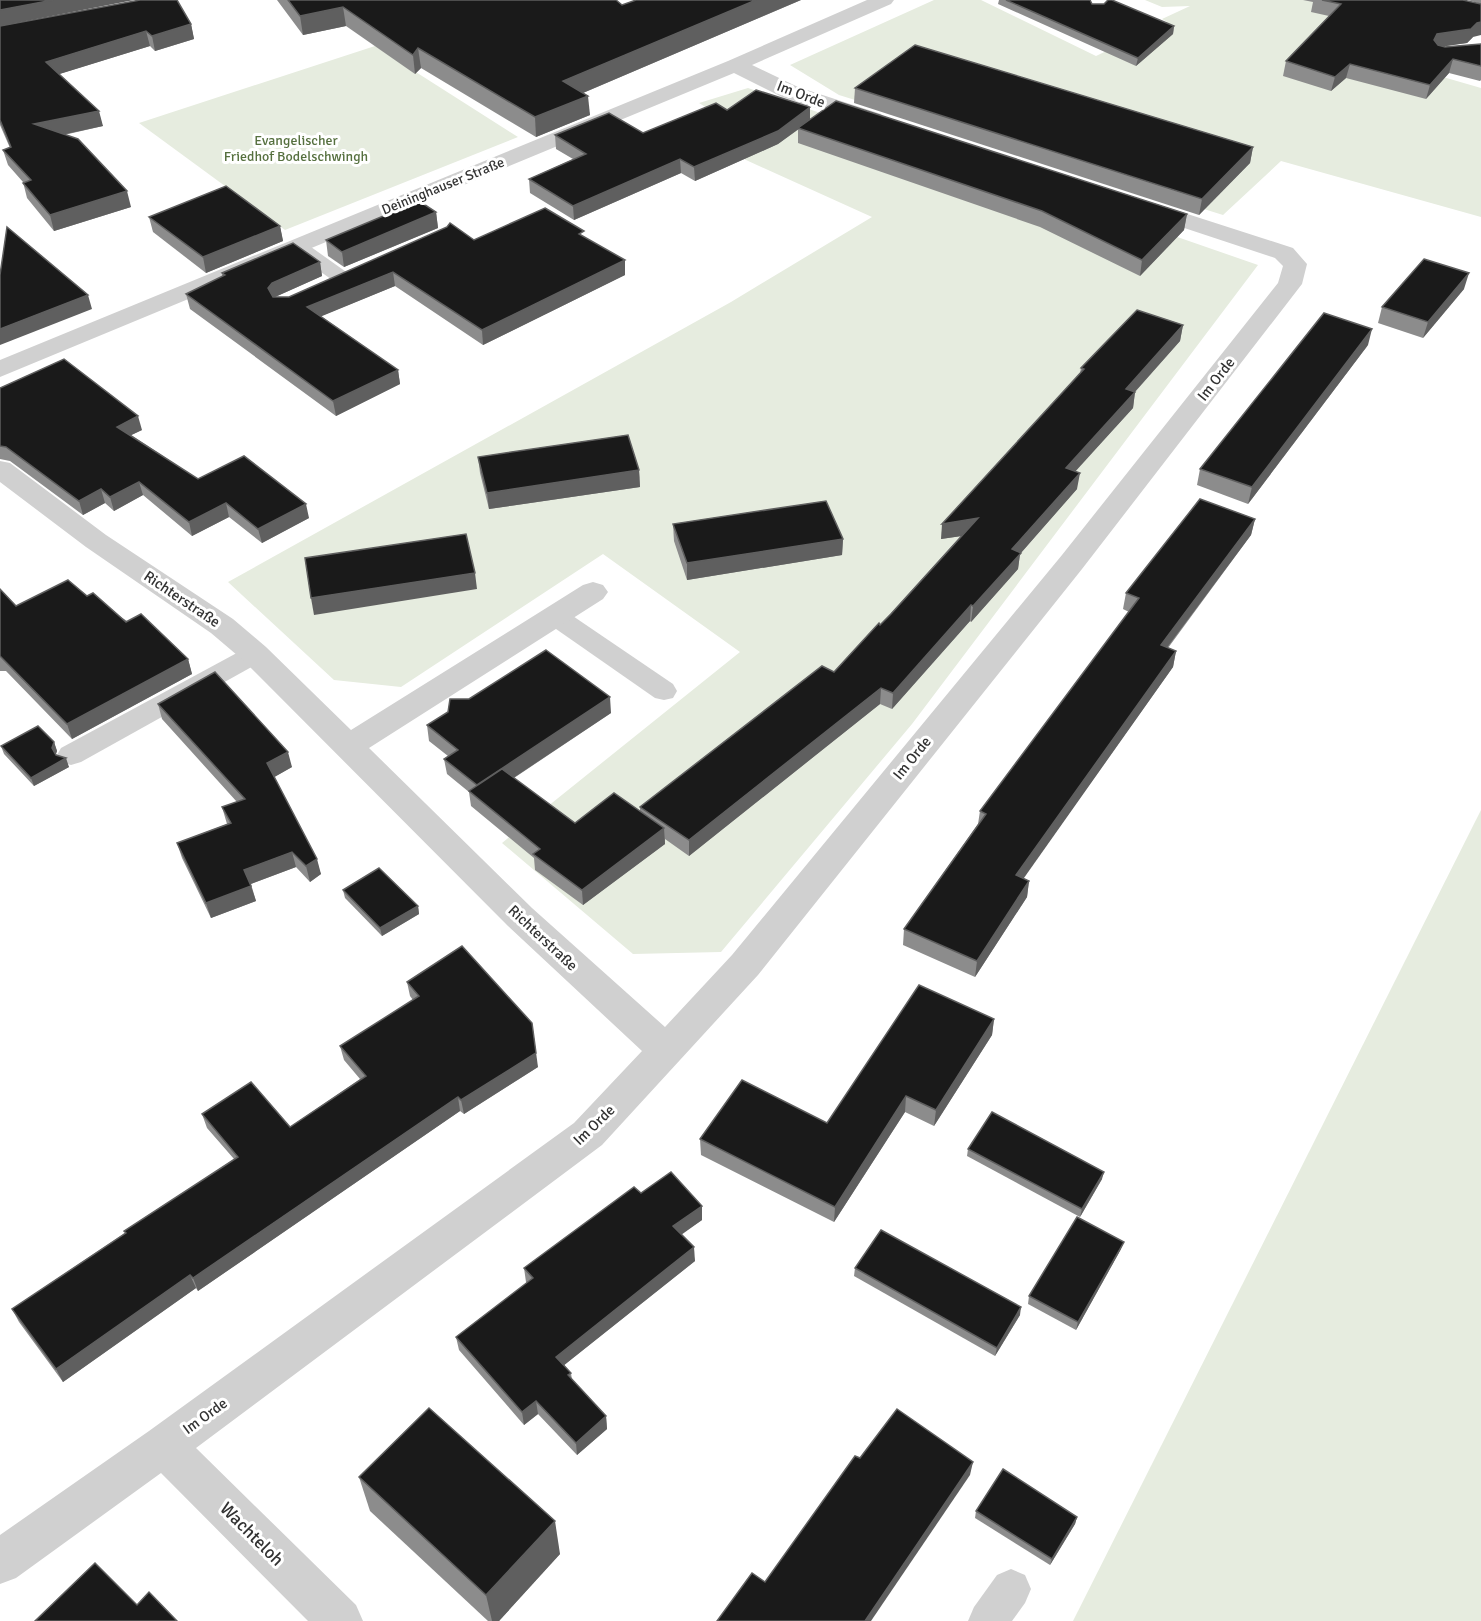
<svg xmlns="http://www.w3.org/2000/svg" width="1481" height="1621" font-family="Signika,sans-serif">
	<rect width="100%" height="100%" fill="#fff"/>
	<g fill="#e6ecdf">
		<polygon points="934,0 981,0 1096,56 1167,22 1162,19 1190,6 1162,7 1145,0 1405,0 1474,21 1446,49 1367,55 1481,88 1481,217 1281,161 1223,215 839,95 790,65"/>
		<polygon points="375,46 518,137 285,230 139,123"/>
		<polygon points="748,88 1258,265 912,724 721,952 633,954 502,843 740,652 603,554 401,687 334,680 228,582 731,302 872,217 746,160 719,141 744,131 699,103"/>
		<polygon points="1481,810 1481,1621 1073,1621"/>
	</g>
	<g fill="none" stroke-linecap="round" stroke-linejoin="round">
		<g fill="#d0d0d0" fill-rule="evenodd">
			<polygon points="297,240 304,242 349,274 353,278 349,282 342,284 335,282 290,250 287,246 290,242"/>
			<polygon points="555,607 564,610 673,684 677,691 673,698 664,700 655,698 546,622 542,616 546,610"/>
			<polygon points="255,645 264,648 268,654 264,660 81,762 71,765 61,762 57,755 61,748 246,648"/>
			<polygon points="1011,1569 1025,1575 1031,1589 1025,1603 1012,1621 968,1621 974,1607 997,1575"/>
		</g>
		<g fill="#d0d0d0" fill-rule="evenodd">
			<polygon points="867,0 894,0 891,4 752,65 798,87 881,114 884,119 881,124 873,126 865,124 782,97 734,73 0,377 0,360 728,61"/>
			<polygon points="1144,200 1293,248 1307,264 1302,284 1082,569 758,975 602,1145 196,1448 356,1605 363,1621 308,1621 161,1473 16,1578 0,1584 0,1535 149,1431 574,1123 642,1051 508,926 244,661 211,633 86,547 0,482 0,461 10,463 106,535 233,619 266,647 351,730 583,585 593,582 603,585 608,592 603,599 369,748 532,908 665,1027 732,955 1062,555 1278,283 1283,266 1275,258 1136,212 1132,207 1136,202"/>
		</g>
	</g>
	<g fill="#8c8c8c">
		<polygon points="277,0 616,0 622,5 801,0 583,93 590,115 536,137 421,68 415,74 346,26 303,35"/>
		<polygon points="999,0 1090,0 1092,4 1174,26 1173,34 1136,66 998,4"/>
		<polygon points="1303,0 1463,0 1473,37 1467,43 1443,46 1445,47 1481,44 1481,80 1480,81 1449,73 1426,99 1346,78 1331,91 1283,76 1286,61 1329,16 1311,12 1313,2"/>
		<polygon points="1468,0 1481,0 1481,4"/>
		<polygon points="191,24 194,39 155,51 150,46 59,74 103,126 64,135 131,207 54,231 27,198 23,182 8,165 3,150 10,148 0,125 0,27"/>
		<polygon points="855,88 1253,147 1250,163 1199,215 854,103"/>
		<polygon points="727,110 810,120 1187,214 1184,230 1140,276 1040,227 798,143 798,129 778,144 695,181 681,173 574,220 530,193 529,179 573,159 556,149 555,135 643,133"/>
		<polygon points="436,212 438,228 344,267 328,256 326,240"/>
		<polygon points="149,217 280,226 283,241 206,273 153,232"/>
		<polygon points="585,237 625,275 483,345 395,286 321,316 398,370 400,384 336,416 190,309 186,294 222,277 222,273 320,262 322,276 275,297 289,297 474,240"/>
		<polygon points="1464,289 1423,338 1378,323 1382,307"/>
		<polygon points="1183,325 1180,341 1135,392 1133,408 1075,471 1077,489 1020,554 1018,569 971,622 970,621 892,709 880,704 689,856 665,839 665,844 583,905 535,870 534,858 471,806 469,792 447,774 444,759 448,756 429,741 427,725 611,713 514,778 575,823 640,811 640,807 834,672 880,625 961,536 941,539 1080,373 1081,368"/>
		<polygon points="1368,345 1248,504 1197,485 1200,469"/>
		<polygon points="0,388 142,430 131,435 198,479 309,518 262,543 229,517 192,536 143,495 114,511 105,503 83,515 10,461 0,459"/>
		<polygon points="478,457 639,470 640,487 489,509 480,473"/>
		<polygon points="1255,519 1251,535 1168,648 1176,651 1173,667 1023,878 1029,881 1027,897 975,977 903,945 904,929 978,824 980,811 1129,612 1123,609 1126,593"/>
		<polygon points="673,524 843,539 842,555 687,580 674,541"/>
		<polygon points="0,589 16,606 87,596 188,659 192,674 72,739 6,671 0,671"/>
		<polygon points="158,704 292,767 274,777 321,874 310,882 296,867 251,884 256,901 211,918 182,858 177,843 227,824 222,807 237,802 162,719"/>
		<polygon points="54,742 57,751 56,754 69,767 34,786 4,754 1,746"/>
		<polygon points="343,890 418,906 419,914 382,936 345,898"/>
		<polygon points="407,982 538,1067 464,1114 460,1111 198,1291 196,1288 63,1382 19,1322 12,1309 234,1159 207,1128 202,1114 290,1127 360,1079 344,1060 340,1046 413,1000 410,996"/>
		<polygon points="994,1019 992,1035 934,1126 905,1112 834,1222 701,1155 700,1139 827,1123"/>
		<polygon points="968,1149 1102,1179 1080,1217 967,1156"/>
		<polygon points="641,1193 702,1206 702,1220 681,1234 695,1261 564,1365 571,1373 572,1380 606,1416 607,1429 577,1455 538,1414 524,1425 459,1350 456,1337 527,1283 526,1282 524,1268"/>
		<polygon points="1121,1249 1076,1330 1028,1304 1029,1296"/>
		<polygon points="855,1268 1020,1315 995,1356 854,1276"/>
		<polygon points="359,1477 560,1554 499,1621 488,1621 370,1511"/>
		<polygon points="976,1511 1077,1517 1075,1524 1050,1565 975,1518"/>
	</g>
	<g fill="#5f5f5f">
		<polygon points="53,0 134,0 0,26 0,10"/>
		<polygon points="756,0 801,0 564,101 563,81"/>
		<polygon points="343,7 346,26 303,35 300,16"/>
		<polygon points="1481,22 1481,35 1473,37 1467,43 1433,48 1434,40 1437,34"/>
		<polygon points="191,24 194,39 155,51 152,36"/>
		<polygon points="1174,26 1173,34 1136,66 1138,58"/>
		<polygon points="146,31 150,46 50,77 46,62"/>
		<polygon points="418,48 421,68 415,74 413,55"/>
		<polygon points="1453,59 1449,73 1426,99 1430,85"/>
		<polygon points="1350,64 1346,78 1331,91 1335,77"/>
		<polygon points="588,96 590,115 536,137 535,117"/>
		<polygon points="810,107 810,121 778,144 695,181 694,167"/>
		<polygon points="99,111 103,126 38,140 34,124"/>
		<polygon points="1253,147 1250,163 1199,215 1202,199"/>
		<polygon points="680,159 681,173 574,220 573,206"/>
		<polygon points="127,191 131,207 54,231 50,215"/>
		<polygon points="436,212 438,228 344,267 342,252"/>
		<polygon points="1187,214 1184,230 1140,276 1142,260"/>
		<polygon points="280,226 283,241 206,273 203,257"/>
		<polygon points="625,260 625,275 483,345 482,330"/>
		<polygon points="320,262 322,276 275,297 271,303 268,288 272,283"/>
		<polygon points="393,272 395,286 310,321 307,307"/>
		<polygon points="1469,273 1464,289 1423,338 1428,322"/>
		<polygon points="88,295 92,309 0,345 0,329"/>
		<polygon points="1183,325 1180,341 1124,404 1126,389"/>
		<polygon points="1372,329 1368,345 1248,504 1252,487"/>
		<polygon points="398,370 400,384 336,416 333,401"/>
		<polygon points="1135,392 1133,408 1064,484 1066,468"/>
		<polygon points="138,416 142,430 121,440 117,427"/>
		<polygon points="639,470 640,487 489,509 487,493"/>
		<polygon points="1080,473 1077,489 1020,554 1018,569 971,622 973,606 1012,549"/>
		<polygon points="139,482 143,495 114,511 110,497"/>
		<polygon points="101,489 105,503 83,515 79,501"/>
		<polygon points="226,503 229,517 192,536 189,522"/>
		<polygon points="306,504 309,518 262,543 258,529"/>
		<polygon points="978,518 976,534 941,539 942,524"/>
		<polygon points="1255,519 1251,535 1157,661 1161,645"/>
		<polygon points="843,539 842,555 687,580 687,563"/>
		<polygon points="475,573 477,589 314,615 311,598"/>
		<polygon points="971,605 970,621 892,709 893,693"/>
		<polygon points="1176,651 1173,667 1014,892 1016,875"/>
		<polygon points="188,659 192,674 72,739 67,724"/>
		<polygon points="881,688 880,704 689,856 689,840"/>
		<polygon points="610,697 611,713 480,800 477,785"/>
		<polygon points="54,742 57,751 55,756 52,748"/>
		<polygon points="288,752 292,767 271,779 267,763"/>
		<polygon points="66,758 69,767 34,786 31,778"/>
		<polygon points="664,828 665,844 583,905 582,890"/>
		<polygon points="292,852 296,867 248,885 244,870"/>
		<polygon points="317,859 321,874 310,882 306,866"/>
		<polygon points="1029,881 1027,897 975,977 977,961"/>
		<polygon points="251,886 256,901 211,918 206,903"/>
		<polygon points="418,906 419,914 382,936 380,928"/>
		<polygon points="994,1019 992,1035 934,1126 936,1110"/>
		<polygon points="532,1023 538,1067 464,1114 461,1100"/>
		<polygon points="906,1096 905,1112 834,1222 835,1207"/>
		<polygon points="458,1097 460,1111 198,1291 193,1278"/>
		<polygon points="1104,1172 1102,1179 1080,1217 1082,1209"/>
		<polygon points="702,1206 702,1220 674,1240 673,1226"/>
		<polygon points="1124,1242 1121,1249 1076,1330 1078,1322"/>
		<polygon points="694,1247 695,1261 558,1370 556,1357"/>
		<polygon points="190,1275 196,1288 63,1382 56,1369"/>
		<polygon points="1021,1307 1020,1315 995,1356 997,1348"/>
		<polygon points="536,1401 538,1414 524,1425 522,1412"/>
		<polygon points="606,1416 607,1429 577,1455 576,1443"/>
		<polygon points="973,1462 970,1475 871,1621 865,1621"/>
		<polygon points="1077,1517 1075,1524 1050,1565 1052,1559"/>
		<polygon points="555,1521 560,1554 499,1621 492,1621 486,1595"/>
	</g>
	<g fill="#1a1a1a" stroke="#5f5f5f" stroke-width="1.5">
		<polygon points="0,0 53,0 0,10"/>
		<polygon points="140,0 177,0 191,24 152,36 146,31 46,62 99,111 34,124 78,139 127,191 50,215 23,183 31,180 3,150 11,147 0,120 0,26"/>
		<polygon points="288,0 616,0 622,5 636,0 756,0 563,81 588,96 535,117 418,48 413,55 343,7 300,16"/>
		<polygon points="1006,0 1090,0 1092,4 1104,4 1108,0 1112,0 1174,26 1138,58"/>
		<polygon points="1322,0 1463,0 1481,4 1481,22 1477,23 1471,29 1437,34 1434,40 1438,45 1445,47 1481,44 1481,66 1453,59 1430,85 1350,64 1335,77 1286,61 1341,4"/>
		<polygon points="915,45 1253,147 1202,199 855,88"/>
		<polygon points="756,90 810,107 778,131 694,167 680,159 573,206 529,179 586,154 555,135 609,113 643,133 716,103 727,110"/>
		<polygon points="836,101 1187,214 1142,260 1042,211 798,128"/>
		<polygon points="226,186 280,226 203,257 149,217"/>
		<polygon points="419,201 436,212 342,252 326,240"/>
		<polygon points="545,208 584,231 579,234 625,260 482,330 393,272 307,307 398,370 333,401 186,294 225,275 222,273 293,243 320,262 272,283 268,288 273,297 289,297 447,227 450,223 474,240"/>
		<polygon points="7,227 88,295 0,329 0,275"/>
		<polygon points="1424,259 1469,273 1428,322 1382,307"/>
		<polygon points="1137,310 1183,325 1126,389 1135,392 1066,468 1080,473 1012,549 1021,553 973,606 971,605 893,693 881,688 689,840 640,807 822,666 834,672 879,623 880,625 891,614 978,518 942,524 1084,369 1081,368"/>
		<polygon points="1324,313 1372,329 1252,487 1200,469"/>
		<polygon points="64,359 138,416 117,427 198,479 244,456 306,504 258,529 226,503 189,522 139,482 110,497 101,489 79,501 6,447 0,446 0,388"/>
		<polygon points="628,435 639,470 487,493 478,457"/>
		<polygon points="1200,499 1255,519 1161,645 1176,651 1016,875 1029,881 977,961 904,929 986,814 980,811 1139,598 1126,593"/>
		<polygon points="826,501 843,539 687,563 673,524"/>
		<polygon points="466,534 475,573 311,598 305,558"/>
		<polygon points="68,580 87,596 93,593 126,622 141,614 188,659 67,724 0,656 0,589 16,606"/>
		<polygon points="546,650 610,697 477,785 444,759 458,750 427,725 448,712 450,699 469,699"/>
		<polygon points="215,672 288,752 267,763 317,859 306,866 292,852 244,870 251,886 206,903 177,843 231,823 222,807 245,799 158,704"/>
		<polygon points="38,726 54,742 52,748 56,755 66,758 31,778 1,746"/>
		<polygon points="502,769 575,823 614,793 664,828 582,890 533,854 540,849 469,791"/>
		<polygon points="379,868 418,906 380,928 343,890"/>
		<polygon points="462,946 532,1023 536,1053 461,1100 458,1097 193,1278 190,1275 56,1369 12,1309 126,1233 124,1231 238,1157 202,1114 251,1082 290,1127 366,1076 340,1046 419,996 407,982"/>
		<polygon points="919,985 994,1019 936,1110 906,1096 835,1207 700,1139 742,1080 827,1123"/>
		<polygon points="992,1112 1104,1172 1082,1209 968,1149"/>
		<polygon points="671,1172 702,1206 673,1226 694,1247 556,1357 571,1373 568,1375 606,1416 576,1443 536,1401 522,1412 456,1337 533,1278 524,1268 634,1187 641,1193"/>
		<polygon points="1077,1217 1124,1242 1078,1322 1029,1296"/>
		<polygon points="881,1230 1021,1307 997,1348 855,1268"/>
		<polygon points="429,1408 555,1521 486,1595 359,1477"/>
		<polygon points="897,1409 973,1462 865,1621 717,1621 752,1573 765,1582 855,1456 860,1458"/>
		<polygon points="1003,1469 1077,1517 1052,1559 976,1511"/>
		<polygon points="95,1563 137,1605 149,1592 177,1621 35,1621"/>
	</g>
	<g text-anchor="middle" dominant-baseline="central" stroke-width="6" stroke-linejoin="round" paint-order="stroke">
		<g font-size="14" fill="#56703f" stroke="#fff">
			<text x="296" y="140">Evangelischer<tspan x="296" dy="16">Friedhof Bodelschwingh</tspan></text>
		</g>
		<g font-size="14" fill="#333" stroke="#fff">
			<text transform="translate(443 186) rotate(-22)">Deininghauser Straße</text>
		</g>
		<g font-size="15" fill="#333" stroke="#fff">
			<text transform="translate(801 94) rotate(21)">Im Orde</text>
			<text transform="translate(1216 379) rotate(-52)">Im Orde</text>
			<text transform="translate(182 599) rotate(34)">Richterstraße</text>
			<text transform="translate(912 758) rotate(-51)">Im Orde</text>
			<text transform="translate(543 938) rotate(43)">Richterstraße</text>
			<text transform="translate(594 1125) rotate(-44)">Im Orde</text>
			<text transform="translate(205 1416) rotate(-36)">Im Orde</text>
		</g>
		<g font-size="18" fill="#333" stroke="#fff">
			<text transform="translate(252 1534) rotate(45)">Wachteloh</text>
		</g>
	</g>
</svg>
